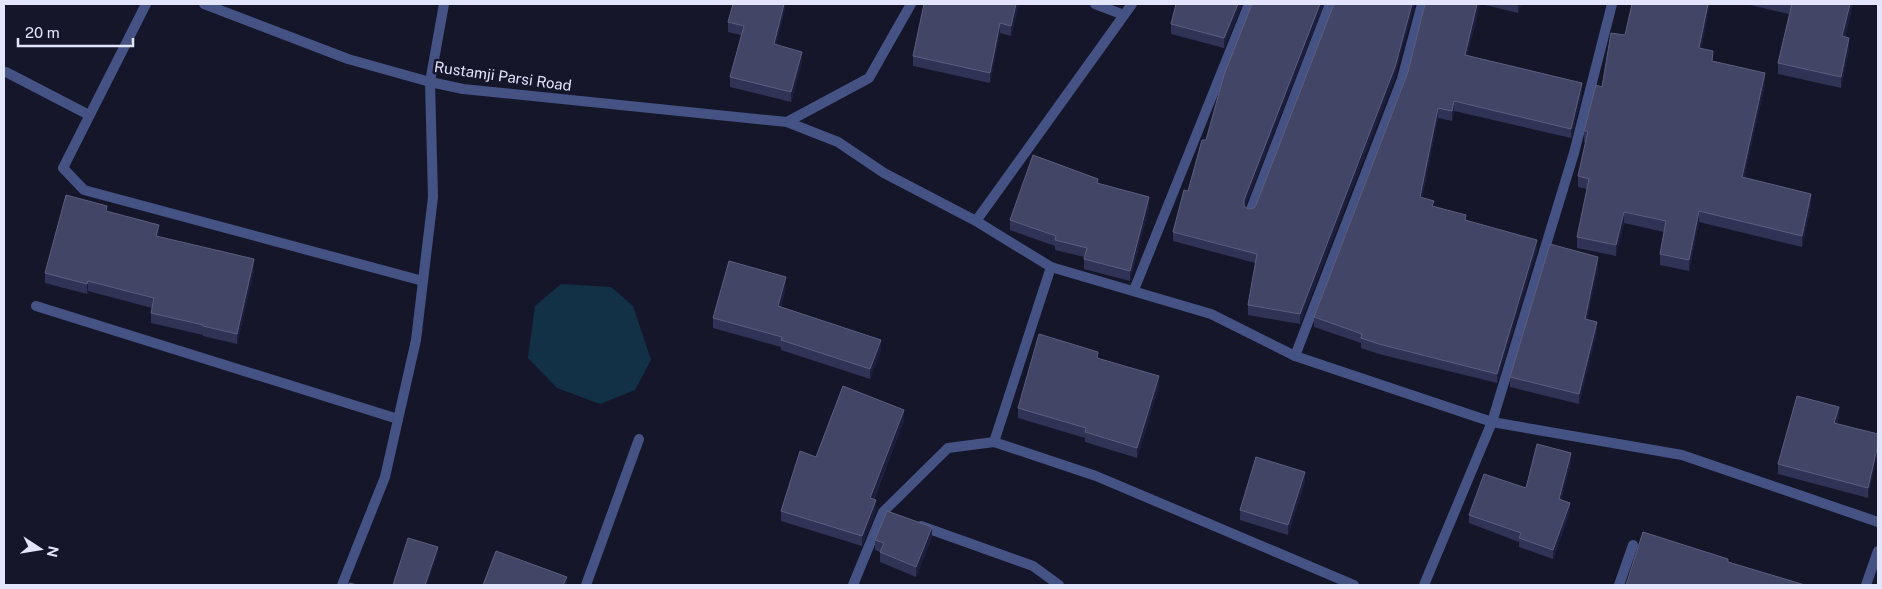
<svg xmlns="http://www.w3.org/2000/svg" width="1882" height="589" font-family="'Public Sans',sans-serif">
	<rect width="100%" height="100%" fill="#15162a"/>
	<polygon fill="#123146" points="561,284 611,287 633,306 651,360 635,390 600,404 557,388 528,358 535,306"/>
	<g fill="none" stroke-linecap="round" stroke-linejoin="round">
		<g stroke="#455284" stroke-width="10">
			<polyline points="146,4 63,168 84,190 423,281"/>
			<polyline points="204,4 348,59 430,82 463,89 787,122 838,142 884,173 976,221 1051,267 1211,314 1295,356 1492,422 1682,455 1878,522"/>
			<polyline points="1095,4 1124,15"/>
			<polyline points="6,72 89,115"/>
			<polyline points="787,122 869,78 911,4"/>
			<polyline points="1250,212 1330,4"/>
			<polyline points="976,221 1132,4"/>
			<polyline points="1134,290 1249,4"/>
			<polyline points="36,306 398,419"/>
			<polyline points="1295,356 1402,79 1422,4"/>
			<polyline points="994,442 1051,267"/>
			<polyline points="921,526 1033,566 1059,585"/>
			<polyline points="342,585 385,477 416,340 433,197 430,82 444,4"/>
			<polyline points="586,585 639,439"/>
			<polyline points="853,585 883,512 948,448 994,442 1096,476 1354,585"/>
			<polyline points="1424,585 1492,422 1574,153 1612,4"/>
			<polyline points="1619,585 1633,545"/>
			<polyline points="1866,585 1878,551"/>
		</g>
	</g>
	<g fill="#303256">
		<polygon points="786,4 776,45 802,62 791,102 730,87 730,77 741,35 728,32 728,22"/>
		<polygon points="1019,4 1011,36 1000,33 990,83 913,66 913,56"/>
		<polygon points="1176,4 1242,4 1224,48 1171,34 1171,24"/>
		<polygon points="1252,4 1324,4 1245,206 1248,209 1254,208 1395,77 1300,324 1248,315 1248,305 1255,263 1173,241 1173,232 1206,140"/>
		<polygon points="1425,4 1480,4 1467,56 1582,93 1571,138 1454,111 1452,121 1438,118 1422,198 1434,207 1537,250 1497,383 1379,354 1361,348 1361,343 1314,327 1314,317 1408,72"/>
		<polygon points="1481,4 1521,4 1518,13"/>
		<polygon points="1632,4 1710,4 1701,49 1713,62 1765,84 1744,178 1811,205 1802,247 1699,222 1689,271 1660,265 1660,254 1664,232 1624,223 1616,256 1577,248 1577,237 1587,189 1578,187 1578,176 1586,142 1584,142 1584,131 1602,87 1625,35"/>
		<polygon points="1746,4 1853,4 1845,37 1849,49 1841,88 1778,74 1778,63 1789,14"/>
		<polygon points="1098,184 1149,207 1130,281 1084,269 1084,257 1055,250 1055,246 1010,230 1010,220"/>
		<polygon points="107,211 159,235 158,237 254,270 237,344 203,336 203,335 151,323 151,313 152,308 88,291 87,294 45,283 45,273"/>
		<polygon points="1598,267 1587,320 1597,332 1579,404 1510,387 1510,377"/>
		<polygon points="786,287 781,307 881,350 870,379 781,350 781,347 713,328 713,318"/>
		<polygon points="1098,358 1159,386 1137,458 1085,442 1085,438 1018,418 1018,408"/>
		<polygon points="1839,417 1837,424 1878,434 1868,498 1778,474 1778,464"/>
		<polygon points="904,420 874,499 876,510 862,546 781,521 781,511 816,457"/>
		<polygon points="1571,462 1561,500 1570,512 1553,559 1519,547 1519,542 1469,523 1469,515 1526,488"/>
		<polygon points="1305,482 1288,535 1240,520 1240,510"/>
		<polygon points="932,537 916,577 880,562 880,552 875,550 875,540"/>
	</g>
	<g fill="#1d1e3d">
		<polygon points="784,4 786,4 786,5 774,54 774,44"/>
		<polygon points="1016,4 1019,4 1011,36 1011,26"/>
		<polygon points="1238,4 1242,4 1224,48 1224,38"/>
		<polygon points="1320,4 1324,4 1244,210 1244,200"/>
		<polygon points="1412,4 1415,4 1395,77 1300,324 1300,314"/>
		<polygon points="1477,4 1480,4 1465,65 1465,55"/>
		<polygon points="1518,4 1521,4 1518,13"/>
		<polygon points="1708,4 1710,4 1699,59 1699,48"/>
		<polygon points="1850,4 1853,4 1842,47 1842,36"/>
		<polygon points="1000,23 1000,33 990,83 990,73"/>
		<polygon points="1849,38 1849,49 1841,88 1841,77"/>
		<polygon points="802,52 802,62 791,102 791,92"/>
		<polygon points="1765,73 1765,84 1742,188 1742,177"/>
		<polygon points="1582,83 1582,93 1571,138 1571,129"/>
		<polygon points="1454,101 1454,111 1452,121 1452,111"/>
		<polygon points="1438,108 1438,118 1420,207 1420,197"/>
		<polygon points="1811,194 1811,205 1802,247 1802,236"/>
		<polygon points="1149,197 1149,207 1130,281 1130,271"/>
		<polygon points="1699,211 1699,222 1689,271 1689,260"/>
		<polygon points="1624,212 1624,223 1616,256 1616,245"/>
		<polygon points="159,225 159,235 156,246 156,236"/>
		<polygon points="1537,240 1537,250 1497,383 1497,374"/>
		<polygon points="1598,257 1598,267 1585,329 1585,319"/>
		<polygon points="254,259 254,270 237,344 237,334"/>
		<polygon points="786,277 786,287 778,316 778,306"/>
		<polygon points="88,281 88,291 87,294 87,284"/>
		<polygon points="1597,322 1597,332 1579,404 1579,394"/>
		<polygon points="881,340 881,350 870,379 870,369"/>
		<polygon points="1159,376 1159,386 1137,458 1137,448"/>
		<polygon points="1839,407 1839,417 1834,433 1834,423"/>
		<polygon points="904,410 904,420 870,508 870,498"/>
		<polygon points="1878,444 1878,454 1868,498 1868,488"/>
		<polygon points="1571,453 1571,462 1559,508 1559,499"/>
		<polygon points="1305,472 1305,482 1288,535 1288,525"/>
		<polygon points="876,500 876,510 862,546 862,536"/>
		<polygon points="1570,503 1570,512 1553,559 1553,550"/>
		<polygon points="932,527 932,537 916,577 916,567"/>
		<polygon points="438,547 438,553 427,585 425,585"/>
		<polygon points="567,577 567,585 563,585"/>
	</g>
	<g fill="#434567" stroke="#5c5e7f">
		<polygon points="733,4 784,4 774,44 802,52 791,92 730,77 744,26 728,22"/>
		<polygon points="924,4 1016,4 1011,26 1000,23 990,73 913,56"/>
		<polygon points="1176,4 1238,4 1224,38 1171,24"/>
		<polygon points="1252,4 1320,4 1244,200 1244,206 1248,209 1254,208 1256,205 1334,4 1412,4 1395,67 1300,314 1248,305 1257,254 1173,232 1184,190 1188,191 1202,140 1206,140 1224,75"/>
		<polygon points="1425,4 1477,4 1465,55 1582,83 1571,129 1454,101 1452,111 1438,108 1420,197 1434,201 1432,206 1466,215 1465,220 1537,240 1497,374 1379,344 1361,338 1362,334 1314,317 1408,72"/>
		<polygon points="1632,4 1708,4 1699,48 1713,51 1712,61 1765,73 1742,177 1811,194 1802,236 1699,211 1689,260 1660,254 1666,221 1624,212 1616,245 1577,237 1589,179 1578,176 1588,131 1584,131 1596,85 1602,87 1611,33 1625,35"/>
		<polygon points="1791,4 1850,4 1842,36 1849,38 1841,77 1778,63 1792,4"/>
		<polygon points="1033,155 1098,179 1097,183 1149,197 1130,271 1084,259 1087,248 1055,240 1056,236 1010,220"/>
		<polygon points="66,195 107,206 106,211 159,225 156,236 254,259 237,334 203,326 203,325 151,313 154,298 88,281 87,284 45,273"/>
		<polygon points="1550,244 1598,257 1585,319 1597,322 1579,394 1510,377"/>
		<polygon points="729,261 786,277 778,306 881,340 870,369 781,340 782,337 713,318"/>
		<polygon points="1039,334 1098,352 1097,358 1159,376 1137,448 1085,432 1086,428 1018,408"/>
		<polygon points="843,386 904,410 870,498 876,500 862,536 781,511 800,451 816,457"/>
		<polygon points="1797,396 1839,407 1834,423 1878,434 1878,444 1868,488 1778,464"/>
		<polygon points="1537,444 1571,453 1559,499 1570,503 1553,550 1519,538 1521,533 1469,515 1484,474 1526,488"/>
		<polygon points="1256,457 1305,472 1288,525 1240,510"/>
		<polygon points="887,511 932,527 916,567 880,552 884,543 875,540"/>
		<polygon points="1643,532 1728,559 1728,562 1805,585 1626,585"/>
		<polygon points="408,538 438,547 425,585 393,585"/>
		<polygon points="496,551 567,577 563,585 483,585"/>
		<polygon points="349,583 358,585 349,585"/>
	</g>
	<g text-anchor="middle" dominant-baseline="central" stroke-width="5" stroke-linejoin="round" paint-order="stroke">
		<g font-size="15" fill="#e2e5fc" stroke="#15162a">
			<text transform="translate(503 76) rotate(8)">Rustamji Parsi Road</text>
		</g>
	</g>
	<rect width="1882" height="589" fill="none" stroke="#e2e5fc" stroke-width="10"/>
	<g transform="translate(40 549) rotate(102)" stroke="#15162a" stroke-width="4" paint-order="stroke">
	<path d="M0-4L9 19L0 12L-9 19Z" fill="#e2e5fc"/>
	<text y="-8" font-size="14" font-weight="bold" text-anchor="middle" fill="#e2e5fc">N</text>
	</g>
	<path d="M18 38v8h115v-8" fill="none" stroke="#e2e5fc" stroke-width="2.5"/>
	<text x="25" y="38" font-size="15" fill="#e2e5fc" stroke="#15162a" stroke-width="4" paint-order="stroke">20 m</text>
</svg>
